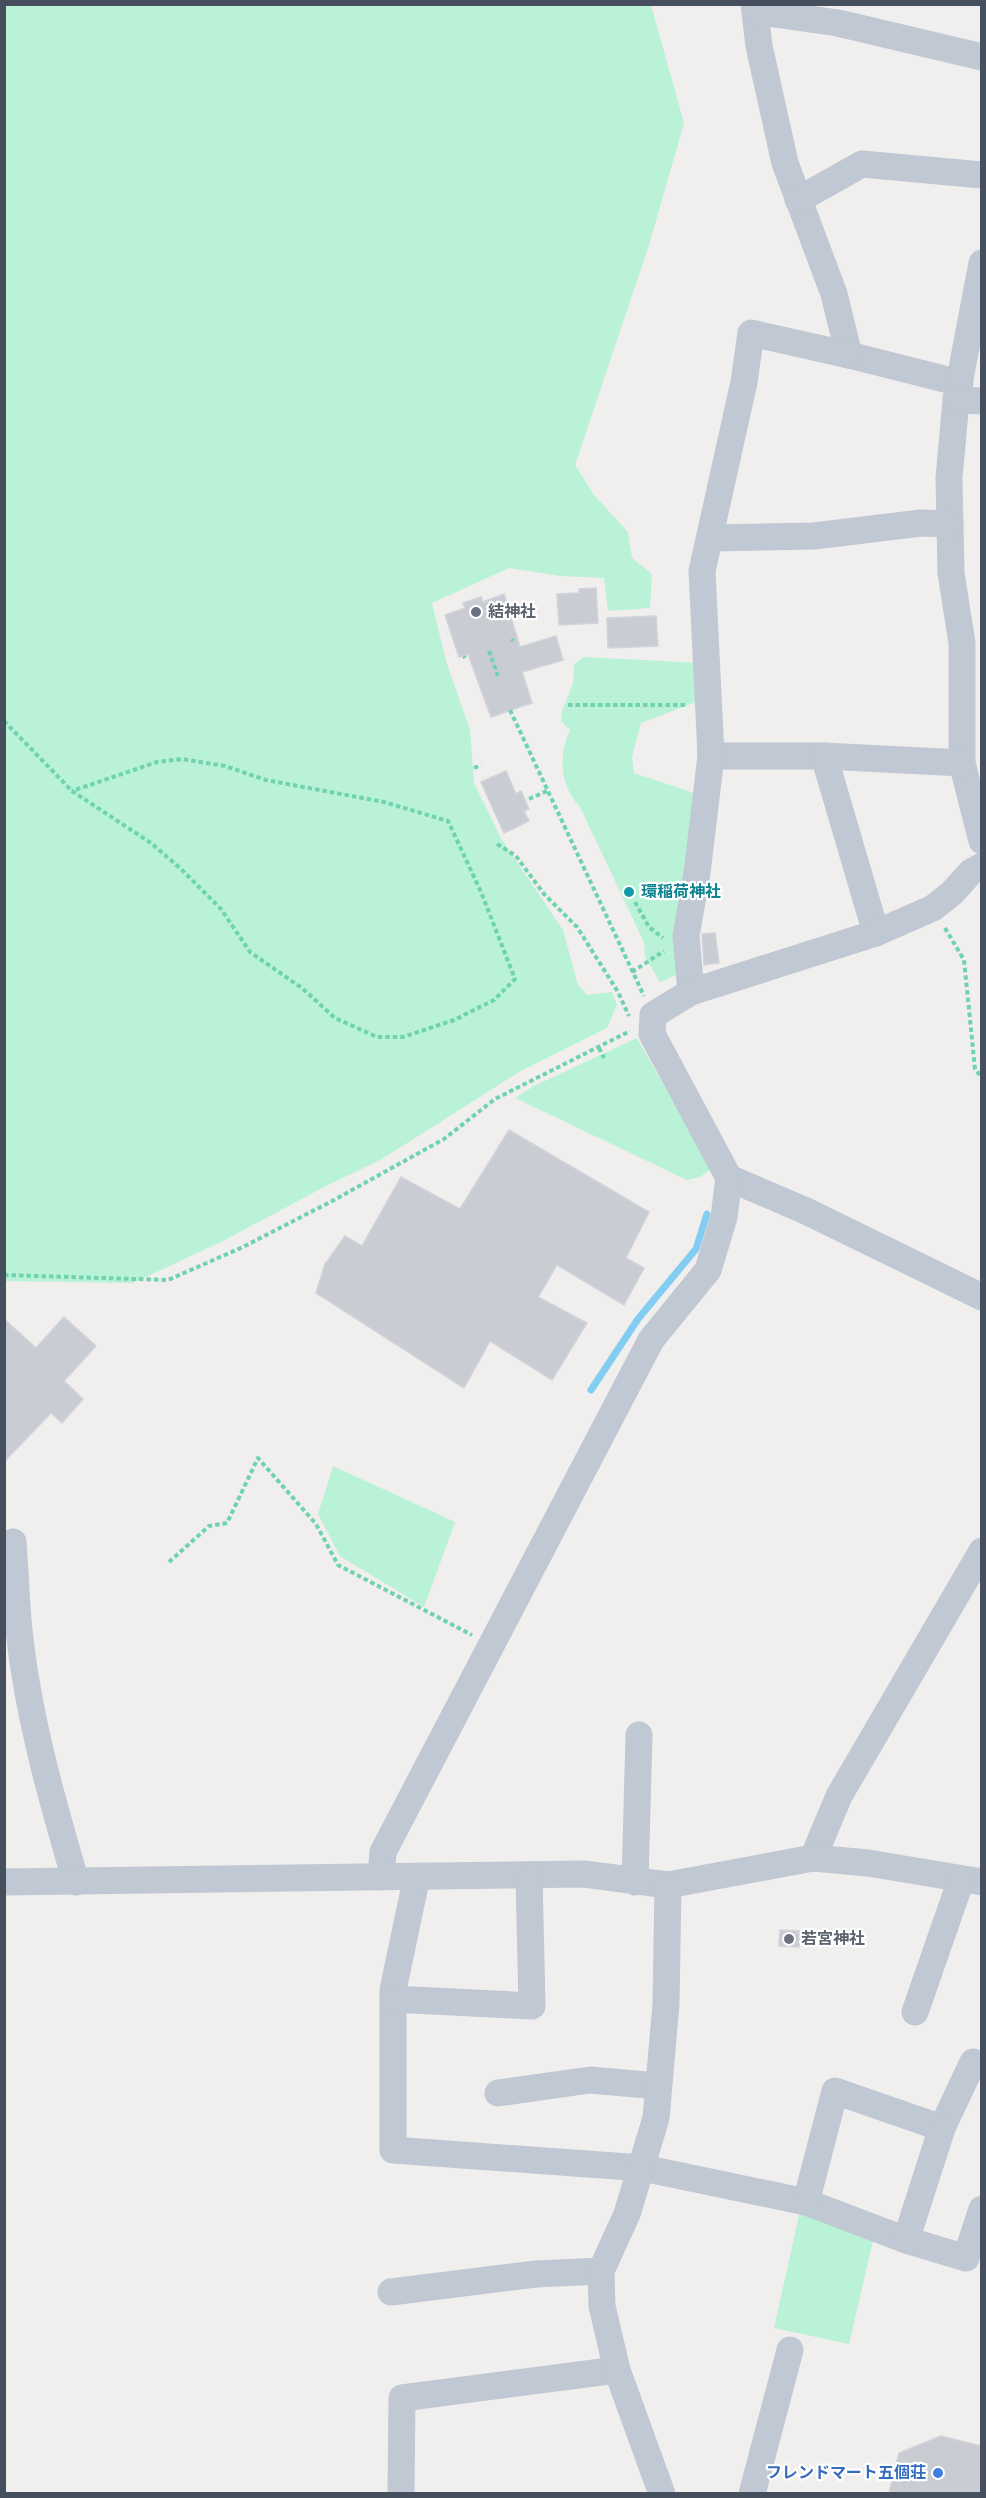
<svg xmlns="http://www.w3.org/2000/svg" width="986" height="2498" font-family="'Source Sans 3','Noto Sans JP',sans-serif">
	<rect width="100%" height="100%" fill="#f1eeee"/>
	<g fill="#b9f2d6">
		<polygon points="5,4 651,5 684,123 649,245 575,465 594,495 628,532 632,558 652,574 650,608 608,611 604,578 560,576 509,568 432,603 446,661 470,730 474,783 502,840 563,930 578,985 587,995 612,992 617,1005 607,1028 519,1072 382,1159 324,1187 223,1241 133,1283 5,1281"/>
		<path d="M584,657L701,663L704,699L641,723L632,757L634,773L697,794L683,972L660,982L645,957L644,942L580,807C560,786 558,756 570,730L561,721L562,711L573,684L574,664Z"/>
		<polygon points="637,1038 711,1169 700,1177 687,1180 515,1098 534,1086"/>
		<polygon points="333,1466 455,1522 424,1607 340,1556 318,1514"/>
		<polygon points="800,2211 873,2241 849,2344 774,2328"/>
	</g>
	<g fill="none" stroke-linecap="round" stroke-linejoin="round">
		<polyline stroke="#83cdf2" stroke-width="7" points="591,1390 638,1319 696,1249 707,1214"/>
	</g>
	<g fill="#caccd4" stroke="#d2d3da" stroke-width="1.5">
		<polygon points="596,588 598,623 559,625 557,594 579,593 579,589"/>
		<polygon points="504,594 520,647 556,636 563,660 522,672 532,703 491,717 468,654 459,657 445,615 465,608 463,603 481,597 483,602"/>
		<polygon points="656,616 658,646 608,648 607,618"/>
		<polygon points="506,771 516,794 521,791 529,809 524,811 529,821 504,833 481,782"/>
		<polygon points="715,933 719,963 704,965 702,934"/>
		<polygon points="509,1130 649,1212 626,1258 644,1268 624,1305 557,1265 538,1297 587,1323 552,1380 490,1341 464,1388 316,1293 325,1264 345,1236 362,1246 401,1177 460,1209"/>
		<polygon points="64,1317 96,1346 64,1381 83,1399 62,1423 51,1413 4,1462 4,1319 36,1348"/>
		<polygon points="780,1930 800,1931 799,1947 779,1946"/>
		<polygon points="941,2436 981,2446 981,2493 889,2493 899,2453"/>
	</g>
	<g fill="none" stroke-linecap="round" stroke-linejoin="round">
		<g stroke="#6ed3ae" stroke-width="4" stroke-dasharray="4.5 3" stroke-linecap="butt">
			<polyline points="512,639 513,641"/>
			<polyline points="489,651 498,676"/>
			<polyline points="464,656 465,658"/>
			<polyline points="568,705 687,705"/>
			<polyline points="510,710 644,996"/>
			<polyline points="4,721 72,791 151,843 181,869 221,909 250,952 302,988 335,1018 377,1037 403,1037 454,1020 494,1000 515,979 481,892 448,821 384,802 266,780 225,766 182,759 157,762 72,791"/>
			<polyline points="474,768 481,765"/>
			<polyline points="529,799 547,791"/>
			<polyline points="497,844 516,856 544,894 577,927 618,992 629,1016"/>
			<polyline points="635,902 649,927 663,938"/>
			<polyline points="945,928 964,960 975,1069 982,1078"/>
			<polyline points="632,972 664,951"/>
			<polyline points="599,1048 604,1058"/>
			<polyline points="4,1275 168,1280 243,1247 334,1200 444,1139 495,1099 630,1031"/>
			<polyline points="169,1562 209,1526 227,1523 258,1458 316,1524 338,1565 472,1635"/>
		</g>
		<g stroke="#c0c8d4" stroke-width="27">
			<polyline points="754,4 759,46 785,163 834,294 849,355 960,383"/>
			<polyline points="755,11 838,23 982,57"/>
			<polyline points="798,200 862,164 982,175"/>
			<polyline points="982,263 956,400 949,478 951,573 962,643 962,763 982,841"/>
			<polyline points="956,400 982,401"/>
			<polyline points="710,538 814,536 921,523 950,524"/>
			<polyline points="711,756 824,756"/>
			<polyline points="876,933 824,756 962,763"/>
			<polyline points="691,992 686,936 697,873 711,756 702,571 744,382 751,333 849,355"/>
			<polyline points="729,1178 806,1211 982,1297"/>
			<path d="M13,1542C15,1568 16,1594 18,1620C26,1709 51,1797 76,1882"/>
			<polyline points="813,1858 839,1796 982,1551"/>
			<polyline points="417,1876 393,1990 393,2150 643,2168 806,2202 906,2240 966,2258 982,2209"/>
			<polyline points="381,1877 383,1852 651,1340 708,1270 724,1217 729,1178 652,1034 653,1015 691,992 876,933 933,908 952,893 971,872 982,866"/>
			<polyline points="4,1882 584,1874 668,1885 813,1858 868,1863 982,1882"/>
			<polyline points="635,1882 639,1735"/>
			<polyline points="393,1999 532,2006 529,1875"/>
			<polyline points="915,2012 961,1880"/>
			<polyline points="498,2093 590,2080 658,2086"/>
			<polyline points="806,2202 835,2091 942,2128 973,2062"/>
			<polyline points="906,2240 942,2128"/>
			<polyline points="391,2292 536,2274 601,2271"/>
			<polyline points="401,2494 402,2398 617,2370"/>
			<polyline points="662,2494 617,2370 602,2306 601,2271 627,2214 656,2118 666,2004 668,1885"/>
			<polyline points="752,2494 790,2350"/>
		</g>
	</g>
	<g fill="#6b7280" stroke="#fff" stroke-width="2">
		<circle cx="476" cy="612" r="6"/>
		<circle cx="789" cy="1939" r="6"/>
	</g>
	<circle fill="#0f9aa8" stroke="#fff" stroke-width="2" cx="629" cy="892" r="6"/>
	<circle fill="#3f7fe0" stroke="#fff" stroke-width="2" cx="938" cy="2473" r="6"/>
	<g text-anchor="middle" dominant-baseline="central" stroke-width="4.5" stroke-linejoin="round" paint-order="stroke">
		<g font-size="16" font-weight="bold" fill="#5b616d" stroke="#fff" text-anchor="start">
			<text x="488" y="612">結神社</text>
			<text x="801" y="1939">若宮神社</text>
		</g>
		<g font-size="16" font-weight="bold" fill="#0d838f" stroke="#fff" text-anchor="start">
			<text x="641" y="892">環稲荷神社</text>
		</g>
		<g font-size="16" font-weight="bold" fill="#366cbe" stroke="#fff" text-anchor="end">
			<text x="926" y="2473">フレンドマート五個荘</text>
		</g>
	</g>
	<rect width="986" height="2498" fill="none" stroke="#454f5d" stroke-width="12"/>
</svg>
